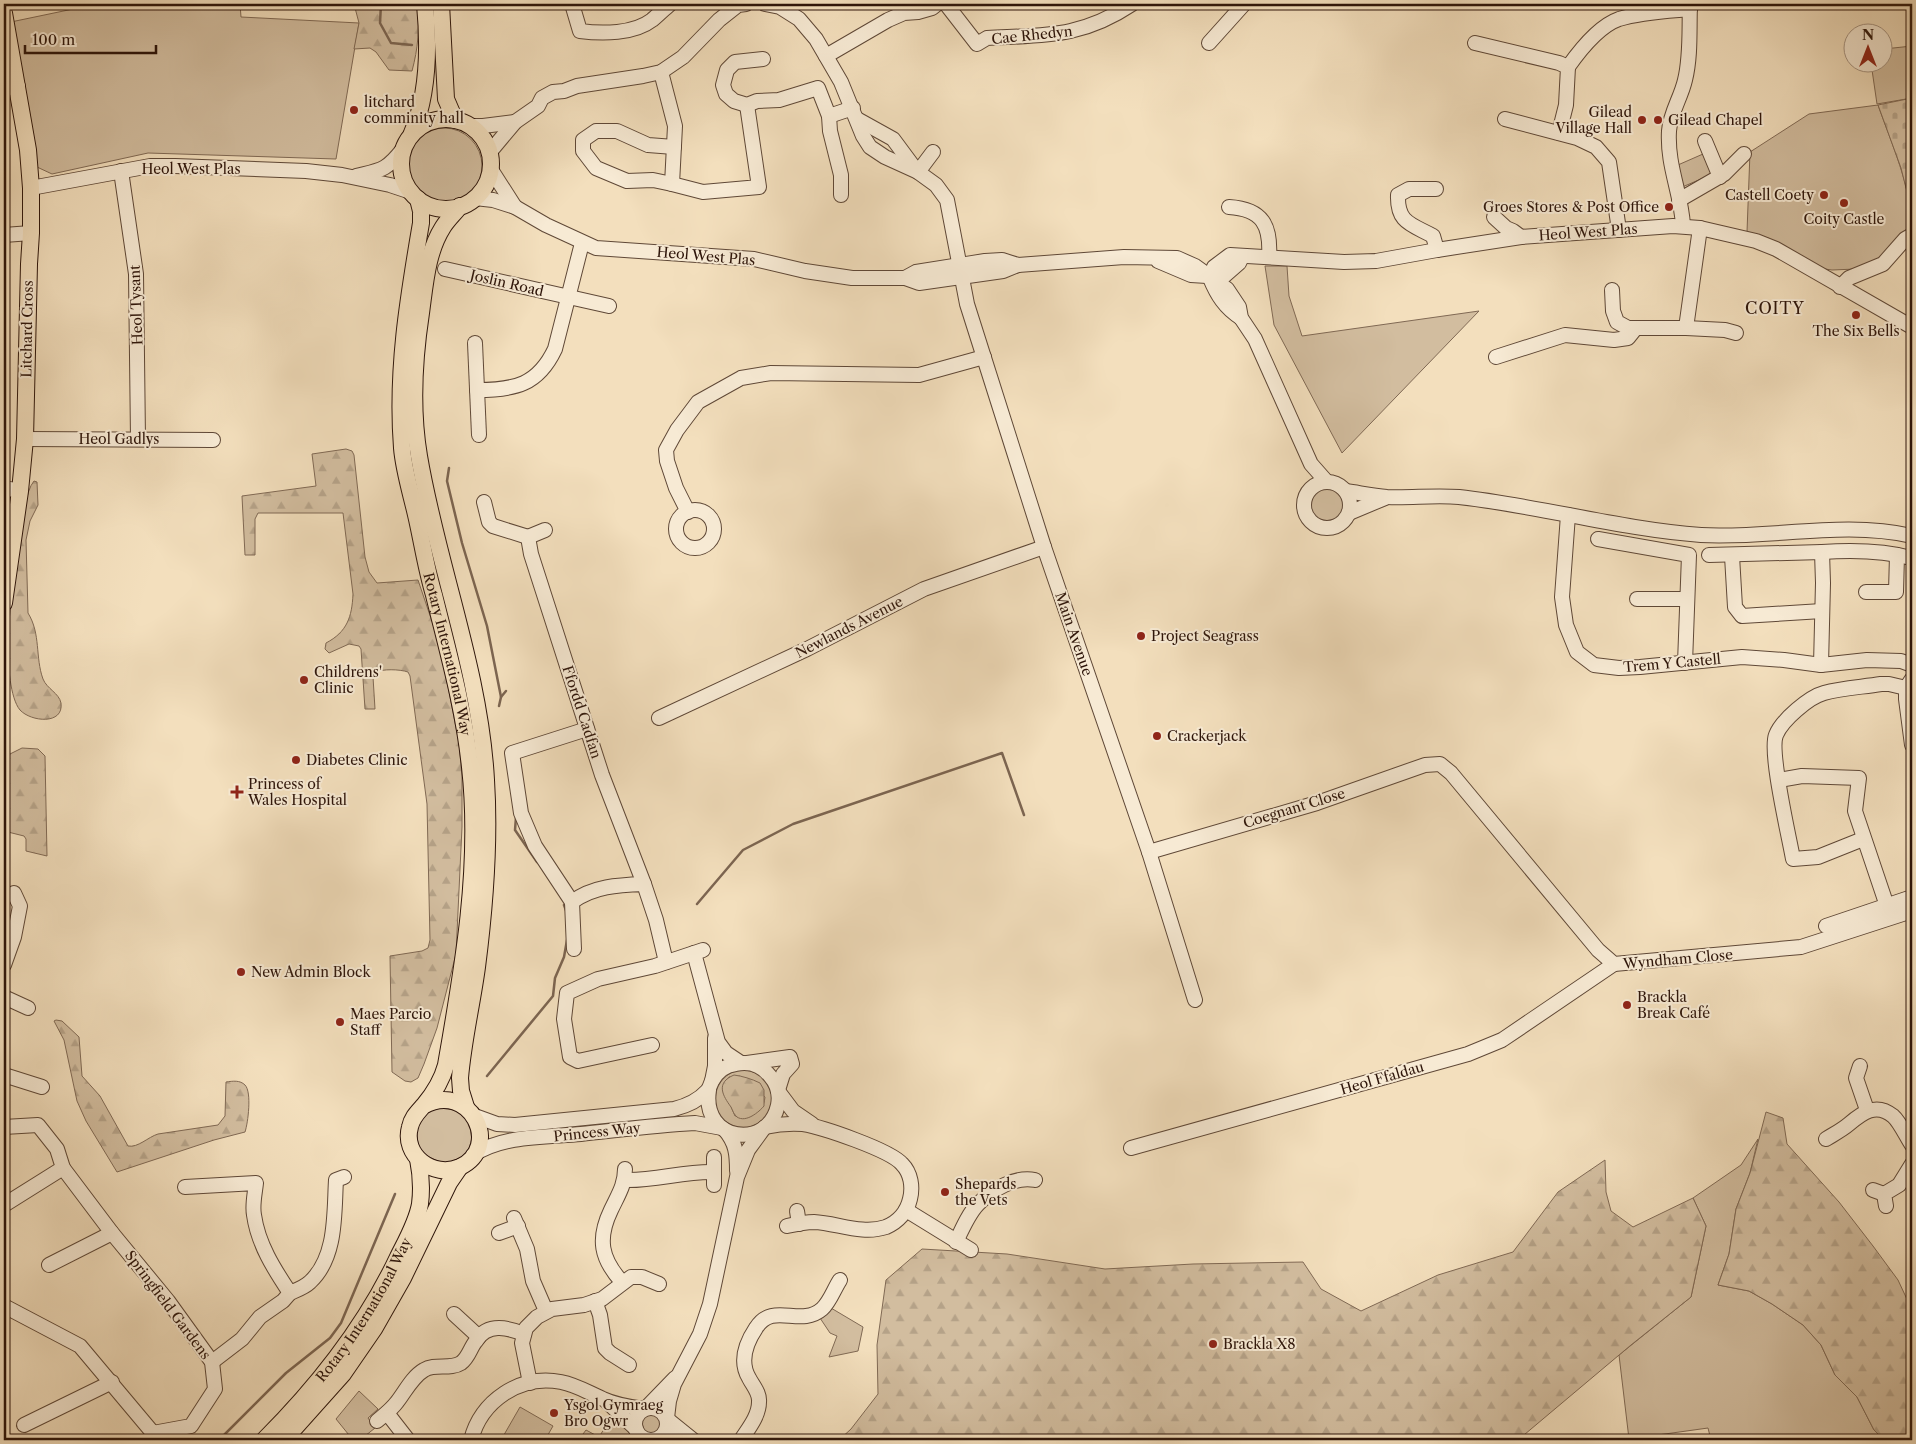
<svg xmlns="http://www.w3.org/2000/svg" width="1916" height="1444" font-family="'Libre Caslon Text',serif">
	<defs>
		<pattern id="forest-firs" width="22" height="20" patternUnits="userSpaceOnUse" patternTransform="scale(1.25)"><rect width="22" height="20" fill="#d2bd9f"/><path d="M5 1l3.5 6h-7zM16 11l3.5 6h-7z" fill="#b5a288"/></pattern>
		<pattern id="cemetery-stones" width="16" height="16" patternUnits="userSpaceOnUse" patternTransform="scale(1.25)"><rect width="16" height="16" fill="#d2bd9f"/><path d="M2 7V4a2 2 0 0 1 4 0v3zM10 15v-3a2 2 0 0 1 4 0v3z" fill="#b5a288"/></pattern>
	</defs>
	<rect width="100%" height="100%" fill="#f3dfbd"/>
	<filter id="stains"><feTurbulence type="fractalNoise" baseFrequency=".004" numOctaves="4"/><feColorMatrix values="0 0 0 0 .2 0 0 0 0 .09 0 0 0 0 .02 0 0 0 .5 -.17"/></filter>
	<radialGradient id="worn" r=".72"><stop offset=".6" stop-color="#630" stop-opacity="0"/><stop offset="1" stop-color="#630" stop-opacity=".3"/></radialGradient>
	<g fill="#d2bd9f" stroke="#806954" fill-rule="evenodd">
		<polygon points="97,4 240,4 241,17 359,23 336,159 148,153 52,174 37,167 6,23"/>
		<polygon points="1912,46 1912,98 1877,104 1871,63 1884,62 1884,49"/>
		<path d="M1878,105C1891,142 1912,189 1912,228L1880,259L1856,269L1832,270L1818,268L1768,238L1747,232L1750,152L1809,114Z"/>
		<circle cx="444" cy="166" r="38"/>
		<polygon points="1703,154 1711,173 1708,176 1680,188 1671,168"/>
		<polygon points="1265,266 1287,266 1289,296 1302,336 1479,311 1342,453 1274,325"/>
		<circle cx="1326" cy="504" r="18"/>
		<path d="M738,1070C778,1067 785,1122 747,1127C712,1132 702,1081 738,1070ZM740,1076L765,1097C763,1116 752,1113 735,1116L723,1087L729,1077Z"/>
		<path d="M433,1107L462,1111L473,1131C469,1155 467,1156 445,1164C417,1152 419,1155 416,1125Z"/>
		<polygon points="1758,1139 1750,1173 1736,1209 1729,1254 1718,1285 1749,1291 1772,1304 1803,1325 1821,1345 1835,1375 1857,1397 1874,1430 1884,1440 1711,1440 1708,1428 1629,1439 1619,1355 1691,1297 1706,1226 1693,1198 1741,1165"/>
		<polygon points="831,1308 863,1327 858,1351 829,1357 837,1336 830,1333 820,1318"/>
		<polygon points="359,1391 378,1409 368,1418 375,1428 360,1440 353,1440 336,1419"/>
		<polygon points="520,1407 553,1426 545,1440 501,1440"/>
		<polygon points="614,1413 629,1429 632,1440 607,1440 606,1438 585,1440 583,1434 586,1430 599,1437"/>
		<circle cx="652" cy="1424" r="10"/>
	</g>
	<g fill="url(#forest-firs)" stroke="#806954">
		<path d="M354,4H417C420,27 418,49 412,71L389,70L376,52L370,48L354,49L359,23Z"/>
		<path d="M346,449L352,451L354,455L365,557L369,572L377,583L418,580L440,645L459,743L462,776V827L456,954L437,1028L424,1064L418,1078L411,1082L405,1081L392,1072L390,956L422,951L428,948L430,940L427,804L410,676L408,672C399,669 383,669 375,672L373,677L375,709H365L361,649L359,646L349,644L329,653L325,649L326,643C347,632 352,617 353,594L343,513H258L255,519V555H245L242,496L316,486L312,454Z"/>
		<path d="M34,481L37,482L38,505L30,521L26,540L28,613C41,634 35,657 43,679C47,689 59,693 61,703C64,725 31,722 20,710C10,698 8,664 8,648C8,608 16,568 22,528C25,514 25,492 34,481Z"/>
		<polygon points="22,748 38,749 45,756 47,856 26,851 26,839 24,836 4,831 4,763 10,754"/>
		<path d="M56,1020L62,1021L79,1037L82,1076L100,1096L128,1146C138,1148 148,1137 158,1134L218,1125L225,1116L226,1082C233,1081 240,1080 245,1085C252,1092 248,1123 245,1132L214,1140L117,1172L86,1121L77,1101L64,1040L54,1021Z"/>
		<path d="M734,1075C742,1076 752,1079 760,1083L764,1090V1106C759,1112 746,1123 737,1117C734,1115 733,1111 731,1107C723,1096 715,1083 734,1075Z"/>
		<polygon points="1766,1112 1783,1118 1787,1144 1839,1202 1873,1246 1898,1280 1912,1310 1912,1440 1884,1440 1874,1430 1857,1397 1835,1375 1821,1345 1803,1325 1772,1304 1749,1291 1718,1285 1729,1254 1736,1209 1750,1173"/>
		<polygon points="1605,1160 1606,1192 1611,1211 1633,1227 1693,1198 1706,1226 1691,1297 1631,1345 1518,1440 839,1440 851,1429 878,1394 877,1345 886,1280 922,1249 1007,1254 1105,1269 1193,1264 1303,1262 1321,1289 1361,1311 1438,1275 1513,1252 1558,1192"/>
	</g>
	<polygon fill="url(#cemetery-stones)" stroke="#806954" points="1912,98 1912,212 1901,168 1878,105"/>
	<g fill="none" stroke-linecap="round" stroke-linejoin="round">
		<g stroke="#7c6551" stroke-width="2.5">
			<polyline points="381,4 380,23 391,43 412,45"/>
			<polyline points="449,468 447,481 462,543 487,626 501,697"/>
			<polyline points="499,706 501,697 506,691"/>
			<polyline points="516,817 515,830 537,862"/>
			<polyline points="697,904 743,850 793,824 1002,753 1024,815"/>
			<polyline points="564,905 567,913"/>
			<polyline points="487,1076 553,996 555,978 564,957 567,940"/>
			<polyline points="219,1440 286,1373 330,1338 341,1323 395,1194"/>
		</g>
		<g stroke="#5f4837" stroke-width="16">
			<g id="minor">
				<path d="M572,4L580,31C602,34 634,34 652,20C658,15 664,9 670,4"/>
				<polyline points="765,4 780,7 799,19 816,39 841,82 863,136 870,147 885,157 918,172 936,185 947,200 967,304 1044,547 1149,852 1195,1000"/>
				<path d="M946,4L977,44L987,38C1045,35 1081,38 1132,4"/>
				<polyline points="1209,43 1244,4"/>
				<polyline points="1475,43 1559,63 1568,67 1566,105 1559,133"/>
				<polyline points="826,56 888,20 904,13 918,12 932,8 937,4"/>
				<polyline points="763,59 735,62 727,70 723,85 726,94 734,101 747,105 757,101 779,100 818,88 829,116 830,131 841,175 841,195"/>
				<path d="M1568,67C1580,50 1599,26 1619,19C1641,12 1667,11 1690,9"/>
				<polyline points="661,72 675,126 672,184 703,192 759,187 747,105"/>
				<polyline points="4,89 18,86"/>
				<polyline points="829,116 853,108"/>
				<polyline points="857,119 893,139 916,170"/>
				<polyline points="1505,119 1577,138 1596,147 1609,162 1619,230"/>
				<polyline points="470,126 483,126 515,122"/>
				<polyline points="1705,141 1720,177"/>
				<polyline points="489,153 515,122 538,106 542,98 553,92 564,91 577,86 643,76 661,72 683,57 719,20 738,5 746,4"/>
				<polyline points="490,168 515,207"/>
				<polyline points="121,171 136,274 138,439"/>
				<polyline points="918,172 933,152"/>
				<path d="M356,176C381,170 386,171 403,149"/>
				<polyline points="672,184 653,180 627,181 596,168 583,151 583,140 596,131 617,131 648,145 674,147"/>
				<polyline points="31,188 150,166 175,166 306,171 342,175 390,185 411,192"/>
				<path d="M1436,189H1409L1398,195C1397,223 1411,224 1433,236L1437,250"/>
				<polyline points="475,198 493,200 515,207 546,225 596,248 754,259 805,271 832,275 852,278 905,278 919,283 1003,271 1018,265 1124,257 1177,258 1195,266 1227,289 1239,307 1241,318 1255,339 1311,464 1326,481"/>
				<polyline points="1679,200 1724,174 1744,154"/>
				<path d="M1229,207C1263,209 1271,226 1269,257"/>
				<polyline points="1494,217 1506,228 1513,231 1521,237"/>
				<path d="M1683,225C1681,192 1667,166 1669,131C1670,113 1681,98 1685,80C1691,56 1689,29 1690,4"/>
				<polyline points="4,235 31,233"/>
				<polyline points="1158,261 1191,275 1223,277 1239,263 1242,257"/>
				<polyline points="445,269 609,306"/>
				<polyline points="1210,277 1214,267 1230,255 1344,262 1376,261 1437,250 1521,237 1673,226 1700,228 1756,241 1776,249 1912,327"/>
				<polyline points="905,278 916,272 985,261 1002,260 1018,265"/>
				<path d="M1210,278C1217,295 1225,308 1241,318"/>
				<polyline points="1840,287 1849,278 1883,264 1905,239 1912,235"/>
				<polyline points="1612,290 1613,311 1617,322 1628,328 1686,328 1725,330 1736,333"/>
				<polyline points="1686,328 1700,228"/>
				<polyline points="475,343 479,435"/>
				<polyline points="1496,357 1565,335 1614,340 1628,338 1636,328"/>
				<path d="M477,390C515,390 538,385 555,349L582,243"/>
				<polyline points="25,439 213,440"/>
				<circle cx="1327" cy="505" r="23"/>
				<polyline points="4,488 20,491"/>
				<path d="M1346,491C1360,493 1373,496 1387,497C1411,498 1435,495 1459,497C1540,506 1620,529 1701,535C1772,539 1843,520 1912,536"/>
				<polyline points="484,502 489,522 493,526 528,537 531,554 602,775 644,884"/>
				<circle cx="695" cy="529" r="19"/>
				<polyline points="688,512 676,488 667,461 666,450 677,430 698,402 741,378 771,373 919,375 984,357"/>
				<polyline points="1349,513 1385,498"/>
				<polyline points="1568,515 1562,597 1566,625 1577,652 1594,665 1619,668 1640,667 1742,657 1784,660 1821,665 1867,660 1901,661 1912,665"/>
				<polyline points="528,537 545,530"/>
				<polyline points="1598,539 1689,555 1685,663"/>
				<path d="M1822,552C1852,550 1882,550 1911,558"/>
				<polyline points="1709,555 1822,552 1823,583 1821,665"/>
				<polyline points="1732,556 1735,607 1742,616 1822,611"/>
				<polyline points="1866,592 1896,592 1897,555"/>
				<polyline points="1637,599 1686,599"/>
				<polyline points="1912,679 1906,688 1906,699 1912,745"/>
				<polyline points="659,718 807,649 924,589 1044,547"/>
				<polyline points="1779,780 1802,776 1859,778 1855,811 1887,906"/>
				<path d="M1863,839L1818,857L1793,859C1789,836 1769,752 1776,735C1782,720 1809,697 1824,693C1842,688 1863,687 1881,684H1889L1906,688"/>
				<polyline points="1149,852 1317,803 1425,765 1440,764 1451,773 1598,950 1614,964 1801,947 1912,911"/>
				<polyline points="572,902 535,846 521,813 512,753 587,729"/>
				<polyline points="1826,926 1912,897"/>
				<path d="M574,949L572,902C593,886 619,885 644,884L656,920L666,962"/>
				<polyline points="694,953 718,1042 726,1053 741,1063"/>
				<polyline points="4,965 14,937 20,906 14,893"/>
				<polyline points="4,997 28,1008"/>
				<polyline points="652,1045 578,1061 570,1057 564,1019 567,993 598,979 655,966 703,950"/>
				<polyline points="747,1063 790,1057 792,1064 783,1074 778,1090"/>
				<polyline points="1860,1066 1856,1078 1867,1110"/>
				<polyline points="4,1075 42,1087"/>
				<polyline points="712,1081 715,1066 715,1038"/>
				<polyline points="778,1091 793,1111 812,1124"/>
				<path d="M475,1116L497,1124L515,1125L674,1109C686,1106 698,1101 707,1091C710,1088 710,1085 712,1081C717,1072 726,1065 736,1064C750,1061 762,1066 770,1076C777,1084 780,1095 778,1105C768,1151 701,1142 709,1090"/>
				<polyline points="4,1127 38,1125 57,1149 63,1168 4,1205"/>
				<path d="M765,1127C778,1124 790,1123 803,1124C822,1127 890,1150 902,1164C911,1173 913,1187 910,1199C907,1212 898,1222 886,1227C862,1235 837,1223 814,1222C805,1222 796,1224 787,1226"/>
				<path d="M725,1130C736,1143 737,1154 737,1171"/>
				<path d="M1826,1139C1834,1134 1842,1130 1849,1124C1862,1113 1876,1102 1893,1116C1900,1122 1907,1138 1912,1145"/>
				<polyline points="1131,1148 1468,1054 1502,1040 1614,964"/>
				<path d="M473,1155C502,1135 547,1137 581,1134C619,1130 657,1125 695,1123L722,1128"/>
				<polyline points="714,1157 714,1185"/>
				<path d="M625,1180C655,1181 684,1171 714,1172"/>
				<path d="M185,1187L256,1183C255,1193 252,1205 254,1215C258,1244 274,1269 290,1293C297,1290 305,1287 310,1282C337,1257 334,1213 336,1180L344,1177"/>
				<polyline points="1873,1190 1884,1194"/>
				<polyline points="1886,1206 1884,1194 1899,1185 1912,1164"/>
				<polyline points="906,1210 971,1250"/>
				<polyline points="797,1211 799,1224"/>
				<polyline points="514,1218 527,1249 533,1281 546,1311"/>
				<polyline points="499,1233 518,1226"/>
				<path d="M956,1242C962,1229 969,1213 978,1204C993,1189 1015,1176 1035,1180"/>
				<polyline points="49,1265 112,1233"/>
				<path d="M622,1282C601,1259 597,1239 611,1210C618,1195 625,1185 625,1169"/>
				<polyline points="595,1301 600,1315 605,1348 610,1353 629,1365"/>
				<polyline points="4,1306 80,1346 153,1433 191,1426 215,1389 212,1362 168,1301 112,1233 63,1168"/>
				<polyline points="454,1314 479,1337"/>
				<polyline points="212,1362 242,1339 260,1317 283,1301 290,1293"/>
				<polyline points="530,1383 522,1343 526,1328 537,1317 552,1309 584,1305 602,1299 631,1277 642,1277 659,1284"/>
				<polyline points="607,1402 636,1429"/>
				<circle cx="651" cy="1424" r="16"/>
				<polyline points="645,1409 675,1378"/>
				<polyline points="387,1413 408,1440"/>
				<polyline points="667,1418 669,1401 674,1384 700,1334 710,1304 737,1177 748,1150 764,1128"/>
				<polyline points="667,1419 693,1440"/>
				<path d="M377,1421C384,1415 391,1410 397,1402C405,1392 412,1377 424,1370C435,1363 450,1370 461,1363C469,1357 470,1348 476,1341C487,1323 507,1327 524,1334"/>
				<polyline points="24,1425 112,1382"/>
				<polyline points="661,1437 680,1440"/>
				<path d="M471,1440C481,1401 520,1374 561,1382C577,1385 589,1393 603,1399C616,1405 630,1407 644,1409"/>
				<path d="M741,1440C748,1429 759,1416 759,1402C760,1393 753,1386 749,1378C739,1361 746,1343 756,1328C773,1301 800,1328 822,1309C830,1302 834,1289 840,1280"/>
			</g>
		</g>
		<g stroke="#2e150a" stroke-width="18">
			<g id="major">
				<polyline points="441,4 446,99 455,120"/>
				<polyline points="4,13 28,150 31,188 31,233 29,264 25,439 20,491 4,603"/>
				<circle cx="446" cy="164" r="45"/>
				<path d="M412,133C429,93 429,46 425,4"/>
				<path id="s1" d="M418,199L421,211V223C408,299 396,371 402,448C404,473 413,499 418,524C423,547 427,572 434,595C448,652 464,708 470,767C481,866 463,968 446,1065C442,1080 434,1093 424,1105C418,1112 412,1117 410,1127C402,1155 433,1179 460,1167C503,1147 470,1080 423,1106"/>
				<path d="M460,206C455,213 448,219 443,227C427,252 425,284 421,313C414,359 411,409 419,456C437,564 480,669 486,780C490,842 485,905 477,967C472,1004 463,1041 460,1078L461,1091L466,1107"/>
				<path id="s2" d="M264,1440C318,1386 365,1327 398,1257C406,1241 417,1222 420,1204C422,1188 421,1174 418,1159"/>
				<polyline points="284,1440 343,1374 374,1329 403,1278 449,1183 460,1167"/>
			</g>
		</g>
		<use href="#minor" stroke="#f7ead4" stroke-width="14"/>
		<use href="#major" stroke="#f3dfbd" stroke-width="16"/>
	</g>
	<g fill="#8f2418" stroke="#f7ead4" stroke-width="2">
		<circle cx="354" cy="110" r="5"/>
		<circle cx="1642" cy="120" r="5"/>
		<circle cx="1658" cy="120" r="5"/>
		<circle cx="1824" cy="195" r="5"/>
		<circle cx="1844" cy="203" r="5"/>
		<circle cx="1669" cy="207" r="5"/>
		<circle cx="1856" cy="315" r="5"/>
		<circle cx="1141" cy="636" r="5"/>
		<circle cx="304" cy="680" r="5"/>
		<circle cx="1157" cy="736" r="5"/>
		<circle cx="296" cy="760" r="5"/>
		<path d="M234.5 784.5h5v5h5v5h-5v5h-5v-5h-5v-5h5z"/>
		<circle cx="241" cy="972" r="5"/>
		<circle cx="1627" cy="1005" r="5"/>
		<circle cx="340" cy="1022" r="5"/>
		<circle cx="945" cy="1192" r="5"/>
		<circle cx="1213" cy="1344" r="5"/>
		<circle cx="554" cy="1413" r="5"/>
	</g>
	<g text-anchor="middle" dominant-baseline="central" stroke-width="4" stroke-linejoin="round" paint-order="stroke">
		<g font-size="14" fill="#2e150a" stroke="#f7ead4">
			<text transform="translate(1032 35) rotate(-6)">Cae Rhedyn</text>
			<text x="191" y="169">Heol West Plas</text>
			<text transform="translate(1588 232) rotate(-4)">Heol West Plas</text>
			<text transform="translate(706 256) rotate(5)">Heol West Plas</text>
			<text transform="translate(507 283) rotate(13)">Joslin Road</text>
			<text transform="translate(136 305) rotate(-92)">Heol Tysant</text>
			<text transform="translate(27 329) rotate(-89)">Litchard Cross</text>
			<text x="119" y="439">Heol Gadlys</text>
			<text transform="translate(849 627) rotate(-27)">Newlands Avenue</text>
			<text transform="translate(1074 634) rotate(71)">Main Avenue</text>
			<text stroke="none"><textPath href="#s1" startOffset="462">Rotary International Way</textPath></text>
			<text transform="translate(1672 663) rotate(-5)">Trem Y Castell</text>
			<text transform="translate(582 712) rotate(72)">Ffordd Cadfan</text>
			<text transform="translate(1294 808) rotate(-17)">Coegnant Close</text>
			<text transform="translate(1678 959) rotate(-5)">Wyndham Close</text>
			<text transform="translate(1382 1078) rotate(-16)">Heol Ffaldau</text>
			<text transform="translate(597 1132) rotate(-6)">Princess Way</text>
			<text transform="translate(168 1305) rotate(53)">Springfield Gardens</text>
			<text stroke="none"><textPath href="#s2" startOffset="165">Rotary International Way</textPath></text>
		</g>
		<g font-size="14" fill="#2e150a" stroke="#f7ead4" text-anchor="start">
			<text x="364" y="102">litchard<tspan x="364" dy="16">comminity hall</tspan></text>
			<text x="1632" y="112" text-anchor="end">Gilead<tspan x="1632" dy="16">Village Hall</tspan></text>
			<text x="1668" y="120">Gilead Chapel</text>
			<text x="1814" y="195" text-anchor="end">Castell Coety</text>
			<text x="1659" y="207" text-anchor="end">Groes Stores &amp; Post Office</text>
			<text x="1844" y="219" text-anchor="middle">Coity Castle</text>
			<text x="1856" y="331" text-anchor="middle">The Six Bells</text>
			<text x="1151" y="636">Project Seagrass</text>
			<text x="314" y="672">Childrens'<tspan x="314" dy="16">Clinic</tspan></text>
			<text x="1167" y="736">Crackerjack</text>
			<text x="306" y="760">Diabetes Clinic</text>
			<text x="248" y="784">Princess of<tspan x="248" dy="16">Wales Hospital</tspan></text>
			<text x="251" y="972">New Admin Block</text>
			<text x="1637" y="997">Brackla<tspan x="1637" dy="16">Break Café</tspan></text>
			<text x="350" y="1014">Maes Parcio<tspan x="350" dy="16">Staff</tspan></text>
			<text x="955" y="1184">Shepards<tspan x="955" dy="16">the Vets</tspan></text>
			<text x="1223" y="1344">Brackla X8</text>
			<text x="564" y="1405">Ysgol Gymraeg<tspan x="564" dy="16">Bro Ogwr</tspan></text>
		</g>
		<g font-size="16" letter-spacing="1" fill="#2e150a" stroke="#f7ead4">
			<text x="1775" y="308">COITY</text>
		</g>
	</g>
	<rect width="1916" height="1444" fill="none" stroke="#f3dfbd" stroke-width="20"/>
	<rect x="5" y="5" width="1906" height="1434" fill="none" stroke="#2e150a" stroke-width="2.5"/>
	<rect x="10" y="10" width="1896" height="1424" fill="none" stroke="#2e150a"/>
	<g transform="translate(1868 48)"><circle r="24" fill="#f7ead4" stroke="#a79583"/>
	<path d="M0-4L9 19L0 12L-9 19Z" fill="#8f2418"/>
	<text y="-8" font-size="14" font-weight="bold" text-anchor="middle" fill="#2e150a">N</text>
	</g>
	<path d="M25 45v8h131v-8" fill="none" stroke="#2e150a" stroke-width="2.5"/>
	<text x="32" y="45" font-size="15" fill="#2e150a" stroke="#f7ead4" stroke-width="4" paint-order="stroke">100 m</text>
	<rect width="100%" height="100%" filter="url(#stains)"/>
	<rect width="100%" height="100%" fill="url(#worn)"/>
</svg>
